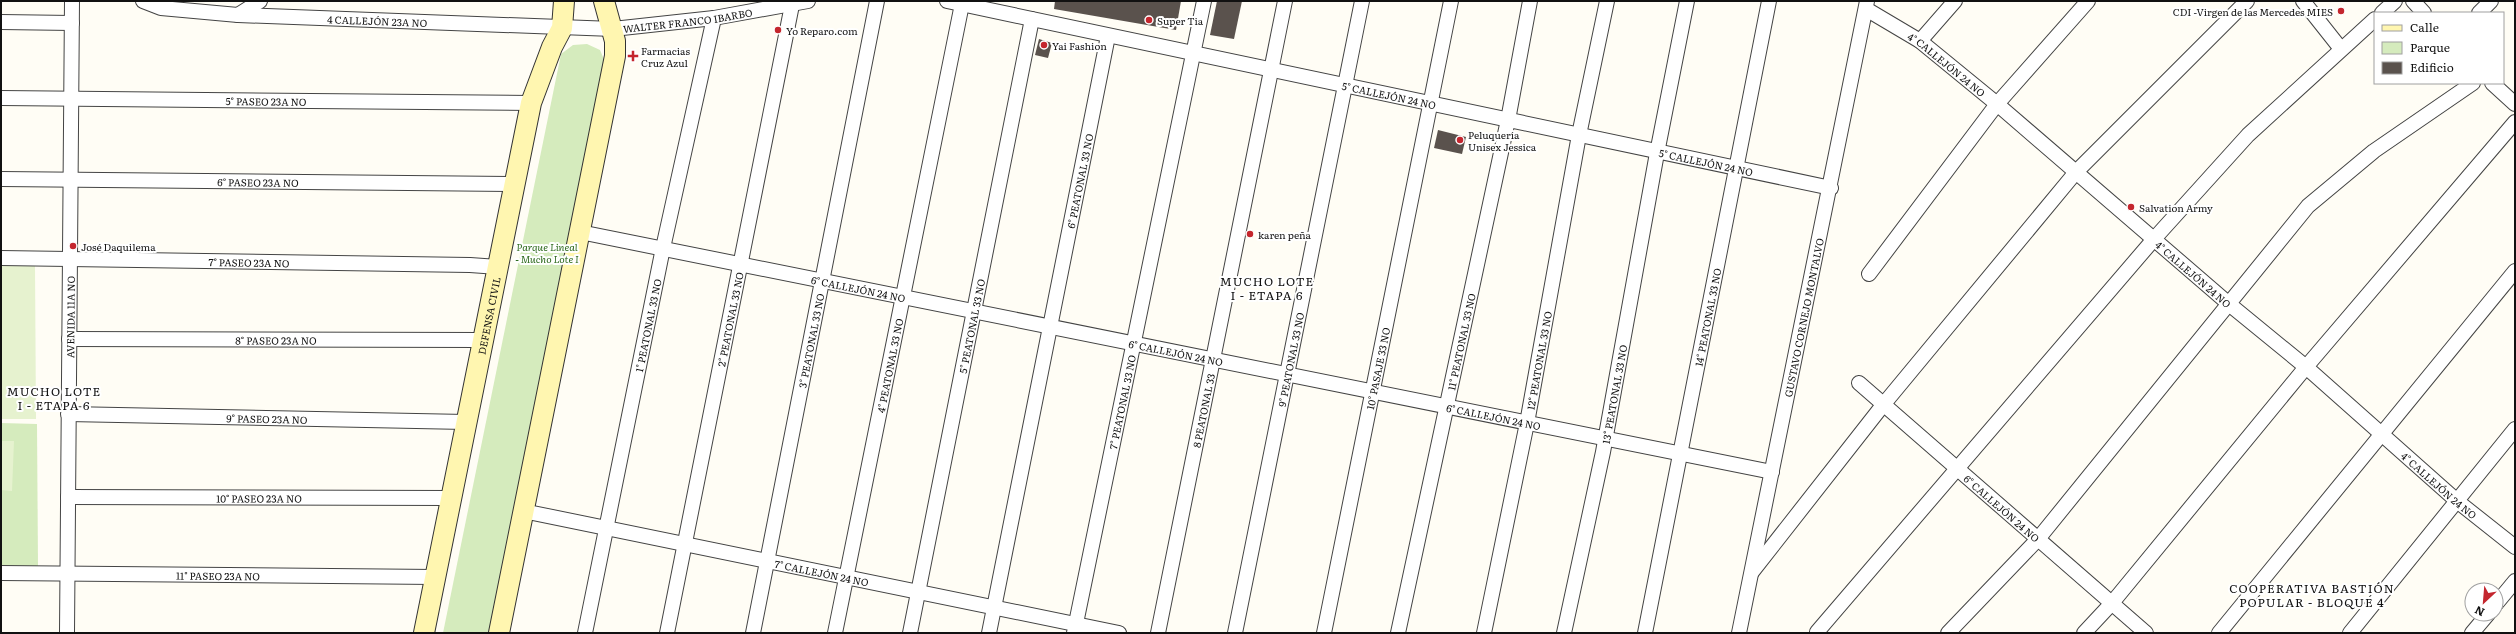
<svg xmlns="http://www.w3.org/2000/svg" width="2516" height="634" font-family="Literata,serif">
	<rect width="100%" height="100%" fill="#fffdf5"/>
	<g fill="#d5ebbd">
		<polygon points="587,44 600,50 606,64 493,633 443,633 561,54 573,45"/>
		<polygon points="1,423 37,424 38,566 1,566"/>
	</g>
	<g fill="#e6f2cf">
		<polygon points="1,265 35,266 36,419 1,419"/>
		<polygon points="1,441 14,441 12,491 1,490"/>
	</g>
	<g fill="#5a524d">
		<polygon points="1055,1 1181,1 1176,30 1054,9"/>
		<polygon points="1217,1 1242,1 1234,39 1210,35"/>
		<polygon points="1039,39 1052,43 1048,58 1035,55"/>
		<polygon points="1438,130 1466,137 1462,154 1434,148"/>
	</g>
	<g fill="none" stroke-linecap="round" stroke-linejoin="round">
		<g stroke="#444" stroke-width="16">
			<g id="street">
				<path id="s1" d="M143,1L161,8L238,15L613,29L714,18L808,1"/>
				<path id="s2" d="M947,1L1831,188"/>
				<polyline points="2303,1 2341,49"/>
				<polyline points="2413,1 2424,13"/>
				<path id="s3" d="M1866,9L1920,41L1997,104L2229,304L2306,367L2457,501L2515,547"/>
				<polyline points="2382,13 2395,1"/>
				<polyline points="2479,13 2491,1"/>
				<polyline points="238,15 260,1"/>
				<polyline points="1,22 72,23"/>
				<polyline points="1920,41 1955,1"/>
				<polyline points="2492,83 2515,104"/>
				<path id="s4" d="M1,98L531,103"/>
				<path id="s5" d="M1,179L514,184"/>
				<path id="s6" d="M580,232L1772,472"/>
				<path id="s7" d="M1,258L470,265L498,267"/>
				<polyline points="1869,274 1997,104 2088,1"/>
				<path id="s8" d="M69,339L483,340"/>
				<path id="s9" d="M1859,383L2146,633"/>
				<path id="s10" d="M68,414L466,422"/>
				<path id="s11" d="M68,497L451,498"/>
				<path id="s12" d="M523,511L1119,633"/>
				<polyline points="1752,572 1883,405 2076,172 2247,1"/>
				<path id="s13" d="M1,573L435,577"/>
				<polyline points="2496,604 2515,581"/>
				<polyline points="1817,632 2154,239 2248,135 2375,19"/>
				<path id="s14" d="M67,633L72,1"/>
				<path id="s15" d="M585,633L663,248L714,18"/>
				<path id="s16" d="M667,633L792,5"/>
				<path id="s17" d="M753,633L877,1"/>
				<path id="s18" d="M835,633L962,4"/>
				<path id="s19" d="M910,633L1032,19"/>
				<path id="s20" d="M989,633L1108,36"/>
				<path id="s21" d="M1074,633L1204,1"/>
				<path id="s22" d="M1158,633L1285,1"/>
				<path id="s23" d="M1235,633L1362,1"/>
				<path id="s24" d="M1324,633L1451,1"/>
				<path id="s25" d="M1398,633L1508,120L1530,1"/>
				<path id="s26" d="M1484,633L1527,423L1579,135L1607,1"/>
				<path id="s27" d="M1564,633L1603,452L1657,153L1687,1"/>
				<path id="s28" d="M1645,633L1769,1"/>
				<path id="s29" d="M1739,633L1867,1"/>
				<polyline points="1948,633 2038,539 2308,206 2374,151 2473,83"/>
				<polyline points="2084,633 2112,603 2306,367 2515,122"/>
				<polyline points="2219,633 2515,271"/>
				<polyline points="2350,633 2515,429"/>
				<polyline points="2472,633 2488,614"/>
			</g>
		</g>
		<g stroke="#333" stroke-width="22">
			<g id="secondary">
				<path id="s30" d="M424,633L531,103L552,47L562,28L564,1"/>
				<polyline points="499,633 615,56 615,41 604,1"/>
			</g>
		</g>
		<use href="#street" stroke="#fff" stroke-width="14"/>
		<use href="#secondary" stroke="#fff6b0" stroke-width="20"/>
	</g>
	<g fill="#c4262e" stroke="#fff" stroke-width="1.5">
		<circle cx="2341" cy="11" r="4"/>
		<circle cx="1149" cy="20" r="4"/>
		<circle cx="778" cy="30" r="4"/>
		<circle cx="1044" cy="45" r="4"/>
		<path d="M631 50h4v4h4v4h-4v4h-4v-4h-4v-4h4z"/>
		<circle cx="1460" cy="140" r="4"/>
		<circle cx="2131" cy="207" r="4"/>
		<circle cx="1250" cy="234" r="4"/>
		<circle cx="73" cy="246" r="4"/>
	</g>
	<g text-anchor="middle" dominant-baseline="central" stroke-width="4" stroke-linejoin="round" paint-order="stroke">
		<g font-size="10" fill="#111" stroke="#fff" text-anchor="start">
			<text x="2333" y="11" text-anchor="end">CDI -Virgen de las Mercedes MIES</text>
			<text x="1157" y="20">Super Tia</text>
			<text x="786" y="30">Yo Reparo.com</text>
			<text x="1052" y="45">Yai Fashion</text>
			<text x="641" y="50">Farmacias<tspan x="641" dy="12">Cruz Azul</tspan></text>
			<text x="1468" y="134">Peluquería<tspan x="1468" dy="12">Unisex Jessica</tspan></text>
			<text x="2139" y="207">Salvation Army</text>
			<text x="1258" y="234">karen peña</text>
			<text x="81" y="246">José Daquilema</text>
		</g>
		<g font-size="10" fill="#111" stroke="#fff">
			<text stroke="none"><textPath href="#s1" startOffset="547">WALTER FRANCO IBARBO</textPath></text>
			<text stroke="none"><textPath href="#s1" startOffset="236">4 CALLEJÓN 23A NO</textPath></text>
			<text stroke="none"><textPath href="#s3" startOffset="98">4° CALLEJÓN 24 NO</textPath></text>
			<text stroke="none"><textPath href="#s2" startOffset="452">5° CALLEJÓN 24 NO</textPath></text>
			<text stroke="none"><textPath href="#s4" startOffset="265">5° PASEO 23A NO</textPath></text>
			<text stroke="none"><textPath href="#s2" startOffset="776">5° CALLEJÓN 24 NO</textPath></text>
			<text stroke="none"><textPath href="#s5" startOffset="257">6° PASEO 23A NO</textPath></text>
			<text stroke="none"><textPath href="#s20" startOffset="461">6° PEATONAL 33 NO</textPath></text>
			<text stroke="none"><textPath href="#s7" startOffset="248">7° PASEO 23A NO</textPath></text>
			<text stroke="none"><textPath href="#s3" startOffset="422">4° CALLEJÓN 24 NO</textPath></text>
			<text stroke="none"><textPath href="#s6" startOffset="284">6° CALLEJÓN 24 NO</textPath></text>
			<text stroke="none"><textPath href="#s30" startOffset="324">DEFENSA CIVIL</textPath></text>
			<text stroke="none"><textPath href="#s14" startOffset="316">AVENIDA 11A NO</textPath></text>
			<text stroke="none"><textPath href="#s28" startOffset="322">14° PEATONAL 33 NO</textPath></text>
			<text stroke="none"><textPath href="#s29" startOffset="322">GUSTAVO CORNEJO MONTALVO</textPath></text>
			<text stroke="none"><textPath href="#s16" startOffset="320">2° PEATONAL 33 NO</textPath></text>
			<text stroke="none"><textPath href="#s15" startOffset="314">1° PEATONAL 33 NO</textPath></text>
			<text stroke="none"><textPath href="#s19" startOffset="313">5° PEATONAL 33 NO</textPath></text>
			<text stroke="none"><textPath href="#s8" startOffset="207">8° PASEO 23A NO</textPath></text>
			<text stroke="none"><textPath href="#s17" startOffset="298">3° PEATONAL 33 NO</textPath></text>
			<text stroke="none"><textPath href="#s25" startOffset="298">11° PEATONAL 33 NO</textPath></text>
			<text stroke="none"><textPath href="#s6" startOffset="608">6° CALLEJÓN 24 NO</textPath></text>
			<text stroke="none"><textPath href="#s23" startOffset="279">9° PEATONAL 33 NO</textPath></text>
			<text stroke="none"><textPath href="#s26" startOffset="278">12° PEATONAL 33 NO</textPath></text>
			<text stroke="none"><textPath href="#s18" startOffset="273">4° PEATONAL 33 NO</textPath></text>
			<text stroke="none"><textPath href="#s24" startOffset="270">10° PASAJE 33 NO</textPath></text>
			<text stroke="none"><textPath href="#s27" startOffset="244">13° PEATONAL 33 NO</textPath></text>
			<text stroke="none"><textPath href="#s21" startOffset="236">7° PEATONAL 33 NO</textPath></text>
			<text stroke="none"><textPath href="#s22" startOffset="227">8 PEATONAL 33</textPath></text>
			<text stroke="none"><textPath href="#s6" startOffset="932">6° CALLEJÓN 24 NO</textPath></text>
			<text stroke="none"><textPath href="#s10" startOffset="199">9° PASEO 23A NO</textPath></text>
			<text stroke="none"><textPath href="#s3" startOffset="746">4° CALLEJÓN 24 NO</textPath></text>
			<text stroke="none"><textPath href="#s11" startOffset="191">10° PASEO 23A NO</textPath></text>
			<text stroke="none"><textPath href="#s9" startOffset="190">6° CALLEJÓN 24 NO</textPath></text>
			<text stroke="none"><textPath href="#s12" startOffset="305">7° CALLEJÓN 24 NO</textPath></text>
			<text stroke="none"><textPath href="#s13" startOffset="217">11° PASEO 23A NO</textPath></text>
		</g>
		<g font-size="10" font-style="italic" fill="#2f6b1f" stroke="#fff">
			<text x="547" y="246">Parque Lineal<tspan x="547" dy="12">- Mucho Lote I</tspan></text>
		</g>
		<g font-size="12" letter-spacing="1" fill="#111" stroke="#fff">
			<text x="1267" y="281">MUCHO LOTE<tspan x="1267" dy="14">I - ETAPA 6</tspan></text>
			<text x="54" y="391">MUCHO LOTE<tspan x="54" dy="14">I - ETAPA 6</tspan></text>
			<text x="2312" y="588">COOPERATIVA BASTIÓN<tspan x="2312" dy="14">POPULAR - BLOQUE 4</tspan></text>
		</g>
	</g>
	<rect width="2516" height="634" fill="none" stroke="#111111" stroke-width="4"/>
	<rect x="2374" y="12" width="130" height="72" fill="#ffffff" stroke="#a0a0a0"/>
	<rect x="2382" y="25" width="20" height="6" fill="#fff6b0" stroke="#a0a0a0"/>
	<text x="2410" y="32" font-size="12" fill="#111111">Calle</text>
	<rect x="2382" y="42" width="20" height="12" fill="#d5ebbd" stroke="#a0a0a0"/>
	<text x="2410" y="52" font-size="12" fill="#111111">Parque</text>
	<rect x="2382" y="62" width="20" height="12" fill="#5a524d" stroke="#a0a0a0"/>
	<text x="2410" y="72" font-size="12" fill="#111111">Edificio</text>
	<g transform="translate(2484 602) rotate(206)"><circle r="19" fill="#ffffff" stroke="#a0a0a0"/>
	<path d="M0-3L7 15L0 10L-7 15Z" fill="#c4262e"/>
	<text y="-6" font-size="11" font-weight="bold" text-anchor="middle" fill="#111111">N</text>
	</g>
</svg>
